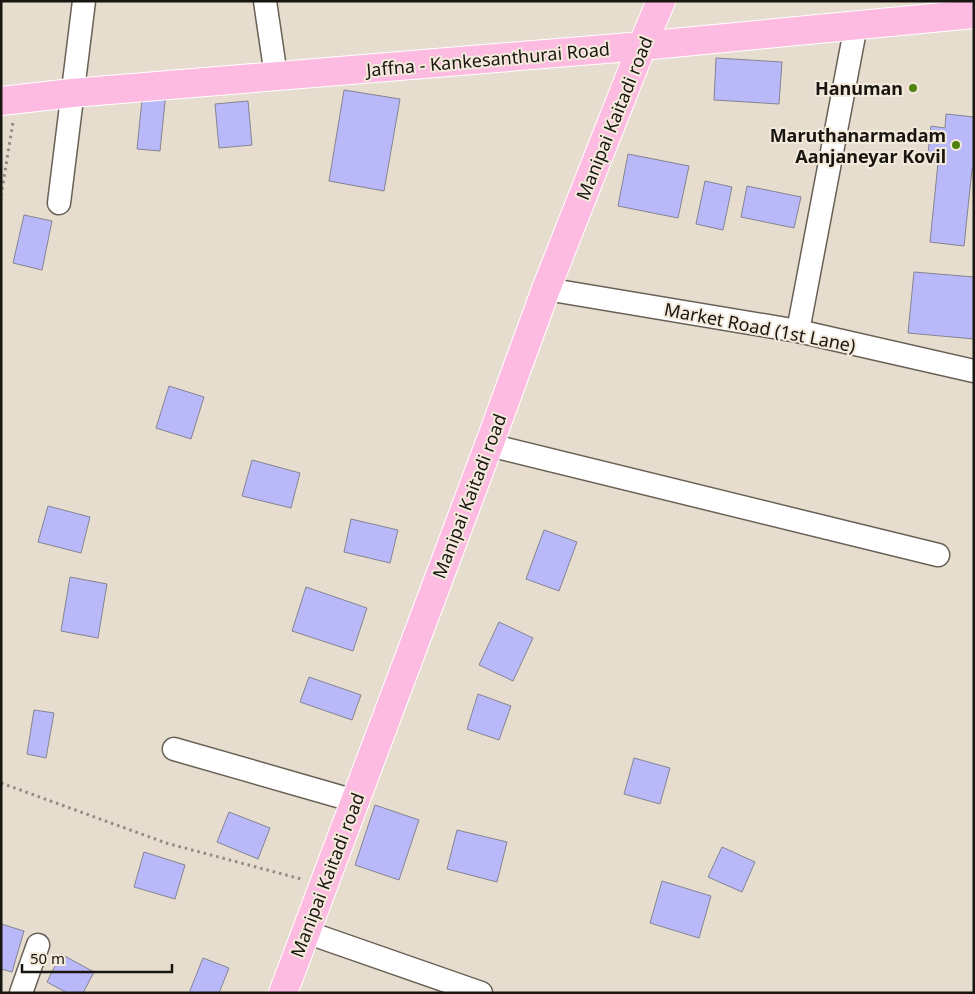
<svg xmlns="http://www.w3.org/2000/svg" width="975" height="994" font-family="'Noto Sans',sans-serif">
	<rect width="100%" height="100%" fill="#e6ddcf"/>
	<g fill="#b9b9f9" stroke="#848492">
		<polygon points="716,58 782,62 779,104 714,100"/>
		<polygon points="143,90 166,92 160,151 137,149"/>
		<polygon points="344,90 400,99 384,191 329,181"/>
		<polygon points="248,101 252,145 219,148 215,104"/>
		<polygon points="946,114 974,117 974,169 972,169 964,246 930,242 938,163 927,162 931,126 945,128"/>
		<polygon points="628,154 689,166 678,218 618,206"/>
		<polygon points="705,181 732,187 723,230 696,224"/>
		<polygon points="747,186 801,197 794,228 741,217"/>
		<polygon points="24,215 52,221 42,270 13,263"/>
		<polygon points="914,272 974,277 974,339 908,333"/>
		<polygon points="169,386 204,397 191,439 156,428"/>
		<polygon points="252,460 300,473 291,508 242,496"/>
		<polygon points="48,506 90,517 81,553 38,542"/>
		<polygon points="351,519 398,530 390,563 344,552"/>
		<polygon points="544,530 577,542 559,591 526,579"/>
		<polygon points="70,577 107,584 98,638 61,631"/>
		<polygon points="306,587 367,608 353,651 292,631"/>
		<polygon points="499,622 533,638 513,681 479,665"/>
		<polygon points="309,677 361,695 352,720 300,702"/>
		<polygon points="478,694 511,706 499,740 467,729"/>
		<polygon points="34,710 54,713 46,758 27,754"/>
		<polygon points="634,758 670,768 660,804 624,794"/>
		<polygon points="375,805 419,820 399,880 355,865"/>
		<polygon points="229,812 270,828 258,859 217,842"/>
		<polygon points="457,830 507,842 497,882 447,869"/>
		<polygon points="722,847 755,862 742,892 708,877"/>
		<polygon points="144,852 185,865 175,899 134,887"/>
		<polygon points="662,881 711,896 699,938 650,923"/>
		<polygon points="1,924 24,931 12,972 1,969"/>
		<polygon points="61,954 94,972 83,993 67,993 47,982"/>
		<polygon points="203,958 229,968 219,993 189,993"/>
	</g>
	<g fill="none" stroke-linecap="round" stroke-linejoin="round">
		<g stroke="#696155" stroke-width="25">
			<g id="minor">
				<polyline points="265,1 276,76"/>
				<polyline points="59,203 84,1"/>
				<polyline points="546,289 798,331 974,371"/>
				<polyline points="798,331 856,25"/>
				<polyline points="489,445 938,555"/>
				<polyline points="174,749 355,801"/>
				<polyline points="306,932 481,993"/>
				<polyline points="21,993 38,945"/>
			</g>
		</g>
		<g stroke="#fff" stroke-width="30">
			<g id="major">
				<polyline points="1,101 72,93 642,46 974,14"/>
				<polyline points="283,993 489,445 546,289 642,46 661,1"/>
			</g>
		</g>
		<g stroke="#918a7f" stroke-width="3" stroke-dasharray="2.5 4" stroke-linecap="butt">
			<polyline points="1,196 13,122"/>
			<polyline points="1,783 166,843 301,879"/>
		</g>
		<use href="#minor" stroke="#fff" stroke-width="22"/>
		<use href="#major" stroke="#febbe2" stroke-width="28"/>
	</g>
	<g fill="#4f8010" stroke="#f4eadc" stroke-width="2">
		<circle cx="913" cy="88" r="5"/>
		<circle cx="956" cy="145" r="5"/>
	</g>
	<g text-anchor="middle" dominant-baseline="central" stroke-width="4" stroke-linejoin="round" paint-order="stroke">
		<g font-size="18" fill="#191510" stroke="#f4eadc">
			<text transform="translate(488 59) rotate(-5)">Jaffna - Kankesanthurai Road</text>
			<text transform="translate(614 118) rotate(-68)">Manipai Kaitadi road</text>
			<text transform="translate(760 327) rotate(11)">Market Road (1st Lane)</text>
			<text transform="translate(469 496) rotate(-69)">Manipai Kaitadi road</text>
			<text transform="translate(327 875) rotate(-69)">Manipai Kaitadi road</text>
		</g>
		<g font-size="18" font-weight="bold" fill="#191510" stroke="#f4eadc" text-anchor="end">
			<text x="903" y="88">Hanuman</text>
			<text x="946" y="135">Maruthanarmadam<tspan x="946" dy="21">Aanjaneyar Kovil</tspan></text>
		</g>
	</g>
	<rect width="975" height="994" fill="none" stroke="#191510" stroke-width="5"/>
	<path d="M22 964v8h150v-8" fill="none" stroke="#191510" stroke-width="2.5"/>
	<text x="30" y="964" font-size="15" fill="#191510" stroke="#f4eadc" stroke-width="4" paint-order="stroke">50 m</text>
</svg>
